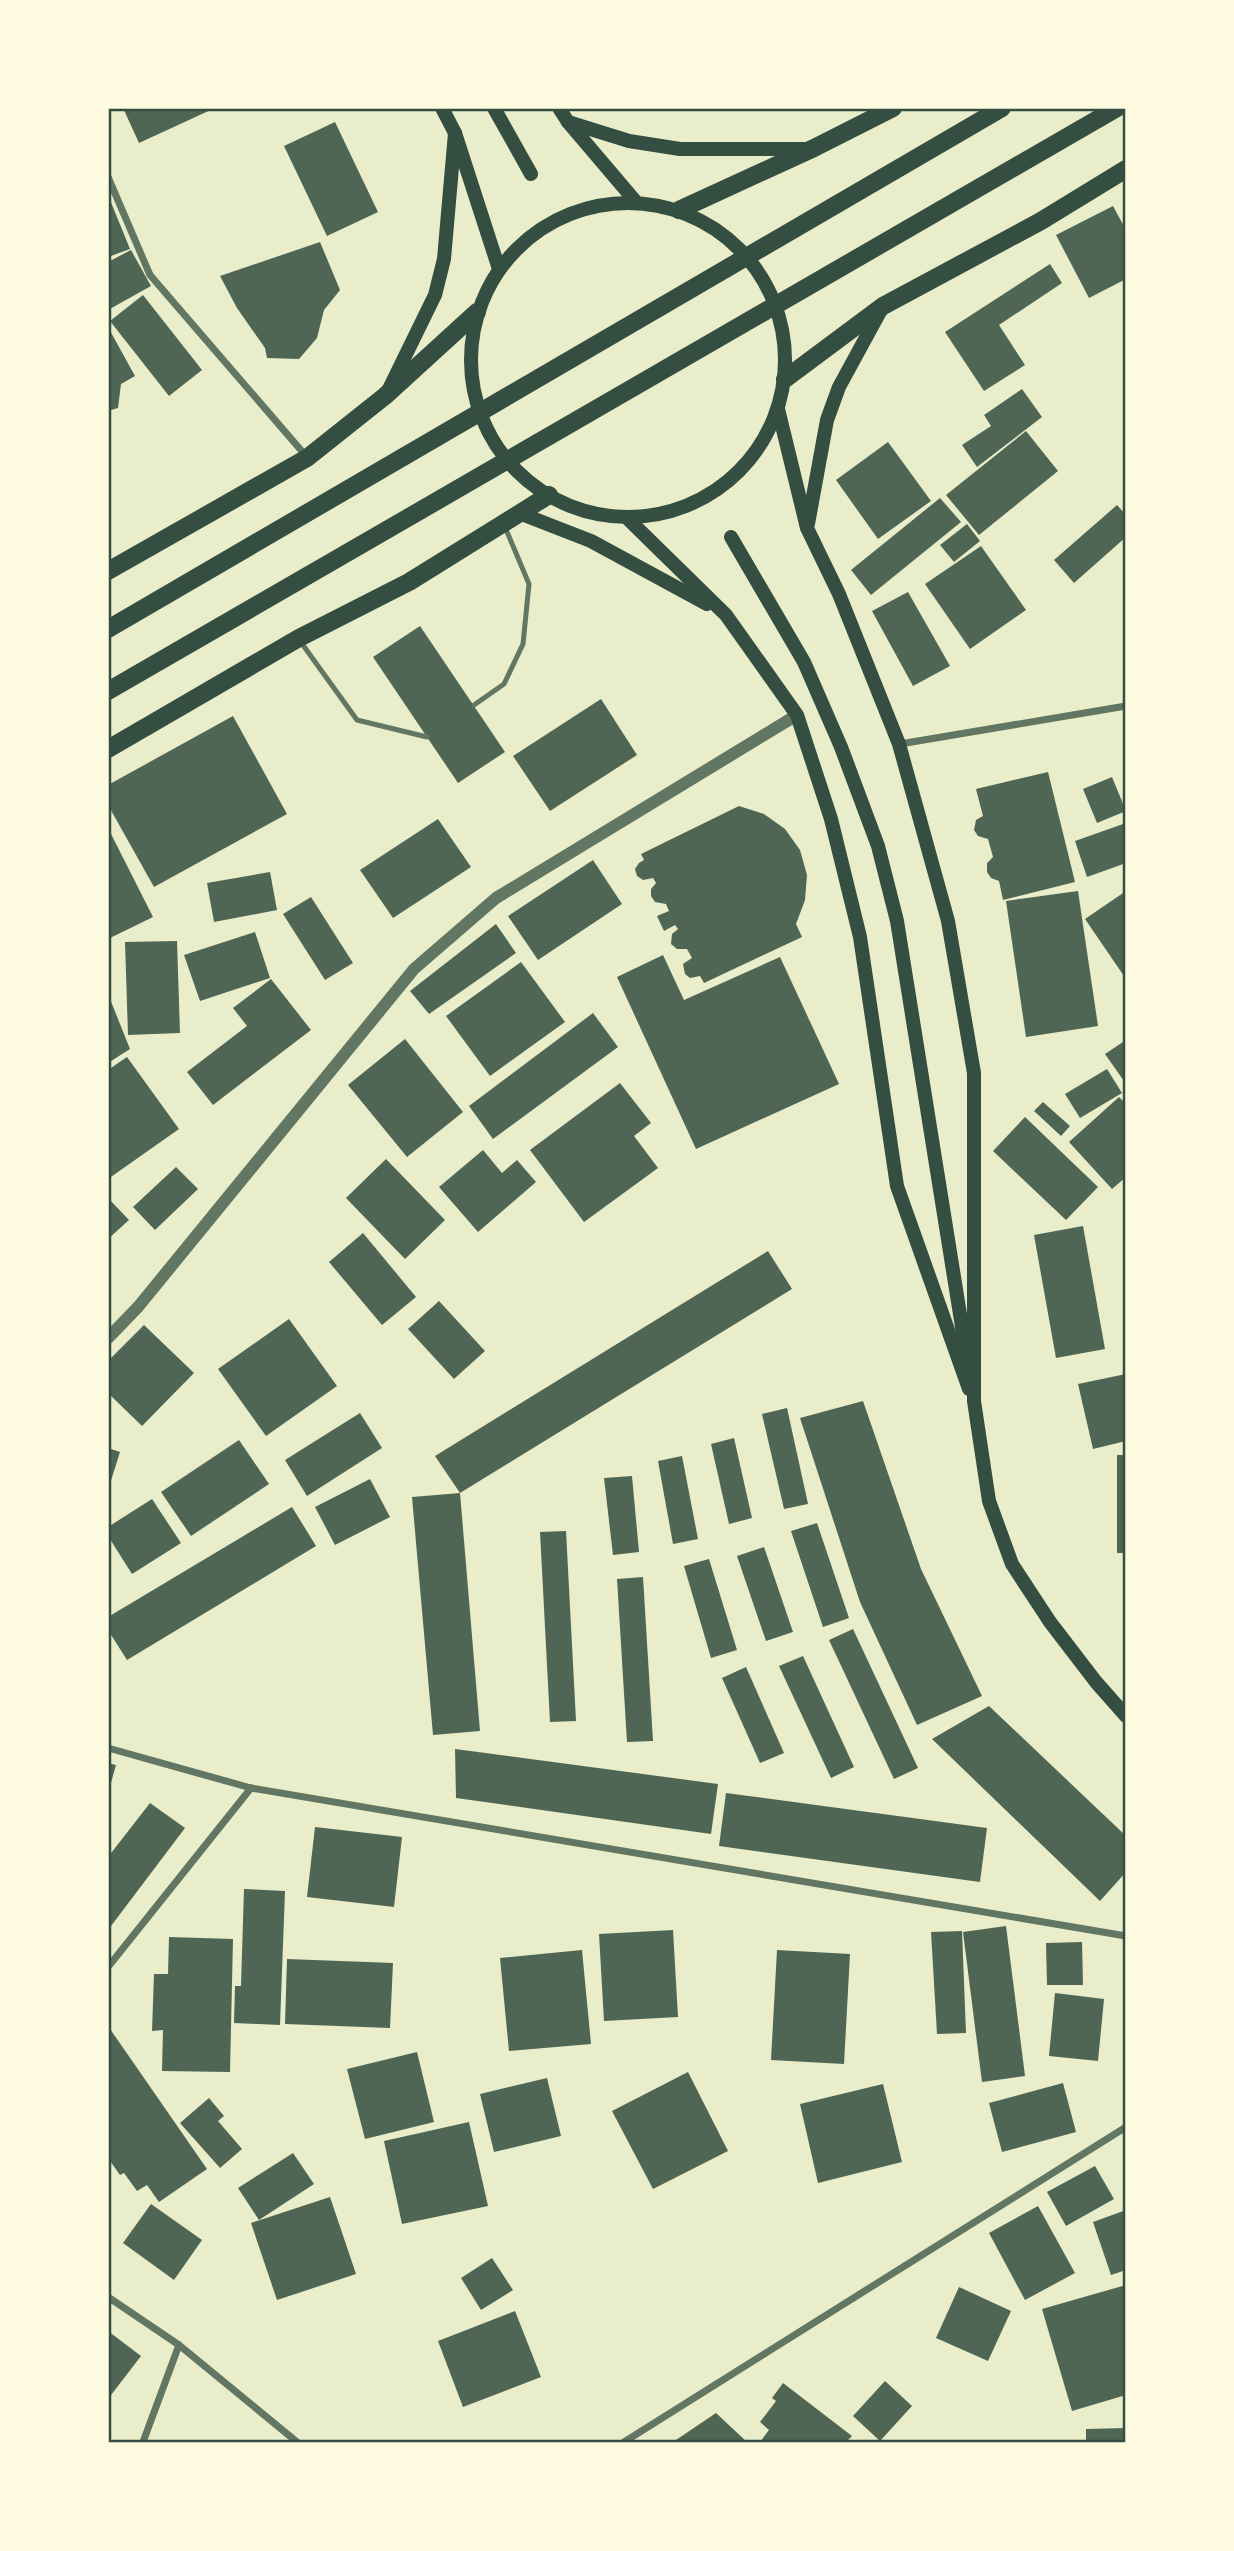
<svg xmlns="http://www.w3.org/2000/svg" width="1234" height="2551" font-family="'Fira Sans Condensed',sans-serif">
	<rect width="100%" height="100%" fill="#e9edc9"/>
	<g fill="#4f6655">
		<polygon points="123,108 215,108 139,143"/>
		<polygon points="335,122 378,212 327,236 284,146"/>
		<polygon points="108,195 130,249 108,257"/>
		<polygon points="1113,206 1126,230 1126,279 1089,298 1056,235"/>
		<polygon points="320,242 340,290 324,310 317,338 299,359 267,358 265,348 237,308 220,276"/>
		<polygon points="131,250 151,286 108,310 108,262"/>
		<polygon points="1050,264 1062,283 999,325 1025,365 984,391 945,332"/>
		<polygon points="143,295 202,370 169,396 110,321"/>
		<polygon points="108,327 135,376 121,384 118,408 108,411"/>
		<polygon points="1022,389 1042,417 977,467 962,445 991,426 984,415"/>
		<polygon points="1026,431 1058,471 979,535 946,495"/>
		<polygon points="888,442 931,501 878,539 836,480"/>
		<polygon points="940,498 961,522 871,595 851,570"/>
		<polygon points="1117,505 1126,515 1126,537 1074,583 1054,560"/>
		<polygon points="967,524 980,541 954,562 940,545"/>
		<polygon points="981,546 1026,610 970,649 925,584"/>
		<polygon points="908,592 950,666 913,686 872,611"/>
		<polygon points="420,626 505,752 458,783 373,657"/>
		<polygon points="601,699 637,755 550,811 513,756"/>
		<polygon points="233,716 287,814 154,887 108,805 108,785"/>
		<polygon points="1048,772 1075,882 1003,900 999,881 991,878 987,872 987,863 993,857 988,839 978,836 974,830 976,820 983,816 976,789"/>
		<polygon points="1112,777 1126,811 1097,823 1083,789"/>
		<polygon points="739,806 764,814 785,829 800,850 807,875 805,900 796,924 802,937 704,983 700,976 690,978 685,974 683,964 692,958 687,949 677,949 671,944 672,934 678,929 675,925 664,931 657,916 669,911 666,904 655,902 651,896 651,889 656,883 653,878 643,880 637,876 635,869 639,863 644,860 641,854"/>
		<polygon points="438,819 471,867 393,918 360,870"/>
		<polygon points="1126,823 1126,863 1087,877 1075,841"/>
		<polygon points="108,828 153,917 108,939"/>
		<polygon points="593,860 622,904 538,960 508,916"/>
		<polygon points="270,872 277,910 214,922 207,883"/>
		<polygon points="1078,891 1098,1026 1026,1037 1006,901"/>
		<polygon points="1126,891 1126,979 1085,919"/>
		<polygon points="311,897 353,963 325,980 283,914"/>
		<polygon points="496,924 516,953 429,1014 410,991"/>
		<polygon points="255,932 270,978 200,1001 184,955"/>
		<polygon points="177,941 180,1033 128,1035 125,942"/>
		<polygon points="663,955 684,1000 780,957 839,1084 696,1149 617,977"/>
		<polygon points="521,962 565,1022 490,1076 446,1016"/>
		<polygon points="271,979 311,1030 213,1105 187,1072 247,1026 233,1008"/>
		<polygon points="108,994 130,1049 108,1063"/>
		<polygon points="593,1013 618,1047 493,1139 469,1106"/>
		<polygon points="405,1039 463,1112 407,1157 348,1085"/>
		<polygon points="1126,1040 1126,1084 1105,1054"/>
		<polygon points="127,1057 179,1129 108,1179 108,1070"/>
		<polygon points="1107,1069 1122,1093 1080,1118 1065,1094"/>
		<polygon points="620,1083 651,1123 634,1136 658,1168 584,1222 530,1150"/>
		<polygon points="1119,1097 1126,1104 1126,1177 1112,1189 1069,1142"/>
		<polygon points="1043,1102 1070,1126 1061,1136 1034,1111"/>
		<polygon points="1025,1117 1098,1187 1066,1220 993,1151"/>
		<polygon points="483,1150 502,1173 517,1160 536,1182 478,1232 439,1187"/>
		<polygon points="386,1159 445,1220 405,1259 346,1198"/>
		<polygon points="176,1167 198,1189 155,1230 133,1207"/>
		<polygon points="108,1198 129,1220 108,1239"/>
		<polygon points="1083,1226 1105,1349 1056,1358 1034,1235"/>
		<polygon points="363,1233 416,1297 382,1325 329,1262"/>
		<polygon points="768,1251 792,1289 460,1493 435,1456"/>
		<polygon points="439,1301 485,1351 454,1379 408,1329"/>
		<polygon points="289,1319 337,1386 266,1436 218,1369"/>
		<polygon points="144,1325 194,1373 142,1426 108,1393 108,1361"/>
		<polygon points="1126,1374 1126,1441 1093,1449 1078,1384"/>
		<polygon points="863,1401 921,1569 982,1696 917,1725 860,1602 800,1418"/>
		<polygon points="787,1408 808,1504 784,1509 762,1414"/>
		<polygon points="360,1413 382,1448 307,1496 285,1460"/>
		<polygon points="734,1438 752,1518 729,1524 711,1444"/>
		<polygon points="239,1440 269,1484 191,1536 161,1492"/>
		<polygon points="108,1448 120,1452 109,1487 108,1486"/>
		<rect x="1117" y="1455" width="9" height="98"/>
		<polygon points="682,1456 698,1539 673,1544 658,1461"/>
		<polygon points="632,1476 639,1552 613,1555 604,1478"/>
		<polygon points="370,1479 390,1517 335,1545 315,1507"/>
		<polygon points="460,1493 480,1731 433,1735 412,1497"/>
		<polygon points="152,1499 181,1543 132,1574 108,1536 108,1527"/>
		<polygon points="292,1507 316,1546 127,1660 108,1630 108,1617"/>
		<polygon points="817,1523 849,1618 823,1627 791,1531"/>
		<polygon points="566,1531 576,1721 550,1722 540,1532"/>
		<polygon points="764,1547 793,1632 766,1641 737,1556"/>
		<polygon points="709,1559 737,1650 711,1658 684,1566"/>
		<polygon points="643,1577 653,1741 627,1742 617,1579"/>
		<polygon points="853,1629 918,1768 894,1779 829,1640"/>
		<polygon points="803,1656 854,1767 831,1778 779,1666"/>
		<polygon points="746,1667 784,1753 760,1763 722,1678"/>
		<polygon points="989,1706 1126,1836 1126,1872 1100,1901 932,1739"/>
		<polygon points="455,1749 718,1784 711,1834 456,1798"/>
		<polygon points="108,1763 116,1765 109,1790 108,1790"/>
		<polygon points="726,1793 987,1828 980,1882 719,1846"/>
		<polygon points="150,1803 185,1828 108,1930 108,1857"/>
		<polygon points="315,1827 402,1837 394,1907 307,1897"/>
		<polygon points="244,1889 285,1891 280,2025 234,2023 235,1986 241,1986"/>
		<polygon points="1006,1926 1025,2076 982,2082 963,1932"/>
		<polygon points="673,1930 678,2017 604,2021 599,1934"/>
		<polygon points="962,1931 966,2033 937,2034 931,1932"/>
		<polygon points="169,1937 233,1939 230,2072 162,2071 163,2030 152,2031 154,1974 168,1974"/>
		<polygon points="1082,1942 1083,1985 1047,1985 1046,1943"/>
		<polygon points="582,1950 591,2044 509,2051 500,1958"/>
		<polygon points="777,1950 850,1954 844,2064 771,2060"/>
		<polygon points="287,1959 393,1963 390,2028 285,2024"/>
		<polygon points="1055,1993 1104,1999 1098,2061 1049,2056"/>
		<polygon points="108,2026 207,2169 159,2202 147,2185 137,2191 124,2173 120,2175 108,2158"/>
		<polygon points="417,2052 434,2122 365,2139 347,2069"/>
		<polygon points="688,2072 728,2151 653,2189 612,2111"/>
		<polygon points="547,2078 561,2136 494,2152 480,2094"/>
		<polygon points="1063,2083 1076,2132 1002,2152 989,2103"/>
		<polygon points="883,2084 902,2162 818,2183 800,2104"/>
		<polygon points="209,2098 224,2116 218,2121 242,2149 220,2168 180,2123"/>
		<polygon points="469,2122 488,2206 402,2224 384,2141"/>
		<polygon points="293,2153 314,2184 259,2220 238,2188"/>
		<polygon points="1095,2166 1114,2199 1066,2226 1047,2192"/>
		<polygon points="330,2197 356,2274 277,2300 251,2223"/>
		<polygon points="151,2204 202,2240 174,2280 123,2243"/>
		<polygon points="1038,2206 1075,2273 1025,2300 989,2233"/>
		<polygon points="1126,2210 1126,2270 1111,2275 1093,2222"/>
		<polygon points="492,2258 513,2290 481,2310 461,2278"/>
		<polygon points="1126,2285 1126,2395 1072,2411 1042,2309"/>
		<polygon points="959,2287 1011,2311 988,2361 936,2338"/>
		<polygon points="515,2311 541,2377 463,2407 438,2341"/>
		<polygon points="108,2331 141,2356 108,2399"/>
		<polygon points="885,2381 912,2406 880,2441 853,2416"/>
		<polygon points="783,2383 852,2436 846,2442 760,2442 769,2430 760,2422 776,2401 772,2398"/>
		<polygon points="716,2413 747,2442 673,2442"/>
		<polygon points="1126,2428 1126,2442 1086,2442 1086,2429"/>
	</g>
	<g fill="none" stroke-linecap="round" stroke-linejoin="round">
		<g stroke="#617663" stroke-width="5">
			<polyline points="300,641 357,720 427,737"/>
			<polyline points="474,705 504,684 523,644 529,584 505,527"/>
		</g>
		<g stroke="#617663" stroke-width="7">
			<polyline points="108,177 150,275 306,456"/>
			<polyline points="900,744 1126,706"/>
			<polyline points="108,1748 251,1788 1126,1936"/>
			<polyline points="108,1967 251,1788"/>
			<polyline points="108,2297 179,2345 297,2442"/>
			<polyline points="143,2442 179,2345"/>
			<polyline points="624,2442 1126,2127"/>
		</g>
		<polyline stroke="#617663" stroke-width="12" points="108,1338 138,1307 414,969 496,898 797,715"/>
		<g stroke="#344e41" stroke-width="14">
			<polyline points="442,108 455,133 499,269"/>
			<polyline points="494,108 531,174"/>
			<polyline points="559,108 568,122 636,202"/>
			<polyline points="568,122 629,141 680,149 809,149"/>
			<circle cx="628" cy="360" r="157"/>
			<polyline points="389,389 435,295 444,259 455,133"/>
			<polyline points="778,409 807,528 839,594 899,744 948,921 974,1073 974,1401 989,1501 1012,1564 1050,1622 1096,1682 1126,1716"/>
			<polyline points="519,513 591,541 707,604"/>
			<polyline points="626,517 726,615 797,715 831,819 860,937 897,1186 969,1389"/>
			<polyline points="808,524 827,420 839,387 881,310"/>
			<polyline points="731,537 804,662 841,747 878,846 897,921 967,1358"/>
		</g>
		<g stroke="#344e41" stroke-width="18">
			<polyline points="679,210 814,148 893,108"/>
			<polyline points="785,379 883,306 1041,221 1126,169"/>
			<polyline points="108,571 307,458 385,396 477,312"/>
			<polyline points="108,629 1002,108"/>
			<polyline points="108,691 1117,108"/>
			<polyline points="108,749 299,638 409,582 549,495"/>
		</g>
	</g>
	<rect width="1234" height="2551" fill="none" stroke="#fefae0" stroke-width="220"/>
	<rect x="110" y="110" width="1014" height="2331" fill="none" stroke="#344e41" stroke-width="2.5"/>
</svg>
